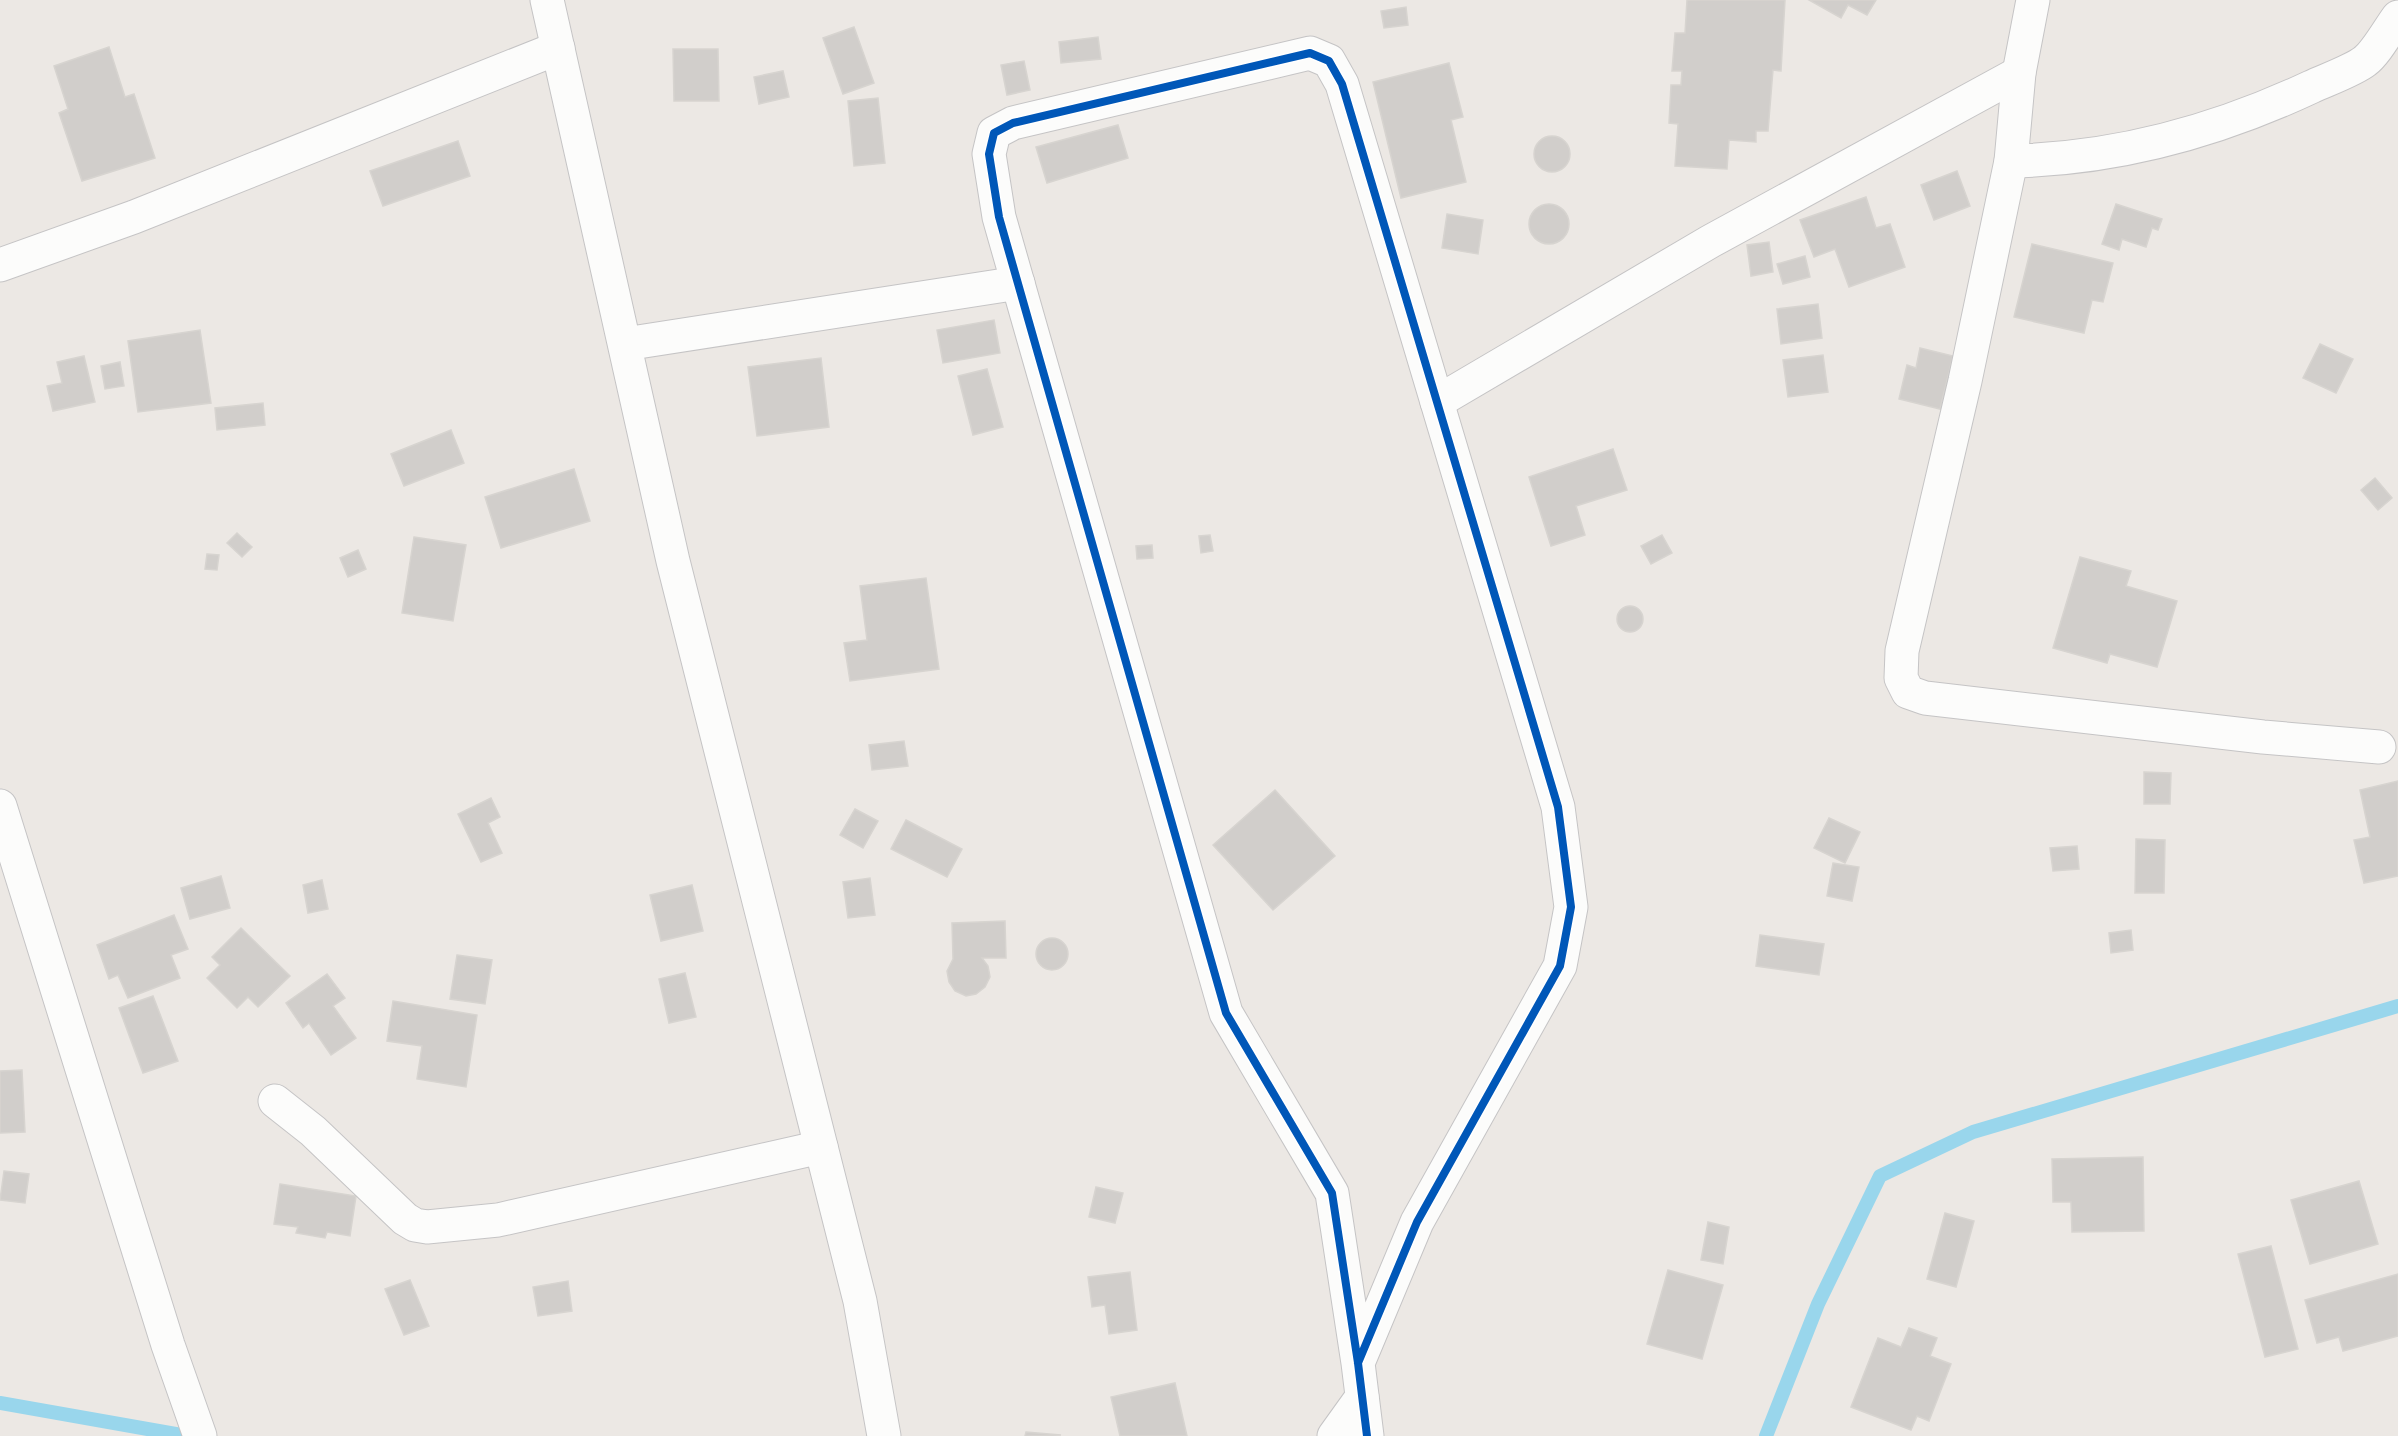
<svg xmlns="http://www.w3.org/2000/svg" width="2398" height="1436" font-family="'Alegreya Sans',sans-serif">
	<rect width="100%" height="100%" fill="#ece8e4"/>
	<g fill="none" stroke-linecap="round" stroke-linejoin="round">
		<g stroke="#99d6ec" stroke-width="14">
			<polyline points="0,1403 187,1436"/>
			<polyline points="1766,1436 1818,1304 1880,1176 1973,1132 2398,1006"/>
		</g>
	</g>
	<g fill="#d1cecb" stroke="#d7d4d0" stroke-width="1.5">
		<polygon points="1687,0 1785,0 1781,71 1773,70 1768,131 1756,131 1756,142 1729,140 1727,169 1675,166 1678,124 1669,123 1671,85 1681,85 1682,71 1672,71 1675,33 1685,33"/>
		<polygon points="1809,0 1876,0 1867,15 1848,5 1841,18"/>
		<polygon points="1406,7 1408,25 1384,28 1381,11"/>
		<polygon points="854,27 874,83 843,94 823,38"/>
		<polygon points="1098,37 1101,59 1061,63 1059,42"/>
		<polygon points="109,47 125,97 134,94 155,158 82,181 59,113 68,109 54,66"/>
		<polygon points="673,49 718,49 719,101 674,101"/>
		<polygon points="1024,61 1030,90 1007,95 1001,65"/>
		<polygon points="1449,63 1463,117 1451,120 1466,182 1401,198 1373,82"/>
		<polygon points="783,71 789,97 759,104 754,77"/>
		<polygon points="878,98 885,163 854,166 848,101"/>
		<polygon points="1118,125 1128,158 1047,183 1036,147"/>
		<circle cx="1552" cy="154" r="18"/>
		<polygon points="458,141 470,176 383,206 370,171"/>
		<polygon points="1957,171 1970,206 1934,220 1921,185"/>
		<polygon points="1866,197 1876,228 1890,224 1905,267 1849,287 1835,249 1814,257 1800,220"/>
		<polygon points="2116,204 2162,219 2158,230 2152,228 2146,247 2122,239 2119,250 2102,244"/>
		<circle cx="1549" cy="224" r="20"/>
		<polygon points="1447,214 1483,220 1478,254 1442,248"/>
		<polygon points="1769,242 1773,272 1751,276 1747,245"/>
		<polygon points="2032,244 2113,263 2103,302 2092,300 2084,333 2014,317"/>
		<polygon points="1805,256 1810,277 1783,284 1777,264"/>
		<polygon points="1818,304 1822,338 1781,344 1777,309"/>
		<polygon points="994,320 1000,353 943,363 937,330"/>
		<polygon points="200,330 211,403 138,412 128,341"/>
		<polygon points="2320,344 2353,359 2336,393 2303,378"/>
		<polygon points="1920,348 1953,356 1940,409 1899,399 1907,365 1916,368"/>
		<polygon points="1823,355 1828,392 1788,397 1783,360"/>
		<polygon points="84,356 95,402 53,411 47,386 62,383 57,362"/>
		<polygon points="821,358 829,427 757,436 748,367"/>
		<polygon points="120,362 124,386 105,389 101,366"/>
		<polygon points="987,369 1003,427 973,435 958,376"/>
		<polygon points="263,403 265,425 217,430 215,408"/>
		<polygon points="451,430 464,463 404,486 391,454"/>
		<polygon points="1613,449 1627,490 1576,506 1585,535 1551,546 1529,477"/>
		<polygon points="574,469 590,521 501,548 485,497"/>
		<polygon points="2375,478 2392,498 2378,510 2361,490"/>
		<polygon points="237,533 252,547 242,557 227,543"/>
		<polygon points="1210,535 1213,551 1201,553 1199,536"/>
		<polygon points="1662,535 1672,553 1651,564 1641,546"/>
		<polygon points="414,537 466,545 453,621 402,613"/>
		<polygon points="1152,545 1153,558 1137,559 1136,546"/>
		<polygon points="358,550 366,569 348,577 340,558"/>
		<polygon points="207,554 219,555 217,570 205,569"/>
		<polygon points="2080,557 2131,571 2126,586 2177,601 2157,667 2110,654 2107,663 2053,648"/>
		<polygon points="926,578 939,669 850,681 844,643 867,640 860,586"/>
		<circle cx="1630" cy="619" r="13"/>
		<polygon points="904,741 908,766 872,770 869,745"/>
		<polygon points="2144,772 2171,773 2170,804 2144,804"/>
		<polygon points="2398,781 2398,876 2364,883 2354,840 2370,837 2360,790"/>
		<polygon points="1275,790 1335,856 1273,910 1213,845"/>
		<polygon points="491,798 500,817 488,823 502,853 481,862 458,814"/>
		<polygon points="855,809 878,821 863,848 840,835"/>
		<polygon points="1829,818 1860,832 1845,863 1814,848"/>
		<polygon points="906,820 962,849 947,877 891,849"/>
		<polygon points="2136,839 2165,840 2164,893 2135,893"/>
		<polygon points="2077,846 2079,869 2053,871 2050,848"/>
		<polygon points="1833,863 1859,867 1852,901 1827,896"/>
		<polygon points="221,876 230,908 190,919 181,888"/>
		<polygon points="870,878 875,915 848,918 843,882"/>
		<polygon points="322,880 328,909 308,913 303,885"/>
		<polygon points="692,885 703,931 661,941 650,895"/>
		<polygon points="174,915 188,949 171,955 180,978 128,998 118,975 109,979 97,945"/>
		<polygon points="1005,921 1006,958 982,958 988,966 990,977 985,987 976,994 966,996 955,991 949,982 947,971 953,959 952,923"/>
		<polygon points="241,928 290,976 258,1007 248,997 237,1008 207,978 220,965 212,957"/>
		<polygon points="2131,930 2133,950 2111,953 2109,933"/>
		<polygon points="1760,935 1824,944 1819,975 1756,966"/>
		<circle cx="1052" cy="954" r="16"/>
		<polygon points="457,955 492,960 485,1004 450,999"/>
		<polygon points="685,973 696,1017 669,1023 659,979"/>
		<polygon points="327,974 345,998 333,1006 356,1038 331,1055 309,1023 303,1028 286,1003"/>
		<polygon points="153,996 178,1061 143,1073 119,1008"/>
		<polygon points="393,1001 477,1015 466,1087 417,1079 422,1046 387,1041"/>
		<polygon points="22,1070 25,1132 0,1133 0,1071"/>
		<polygon points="2143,1157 2144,1231 2072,1232 2071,1202 2053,1202 2052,1159"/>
		<polygon points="4,1171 29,1174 25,1203 0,1200"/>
		<polygon points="2359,1181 2378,1244 2310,1264 2291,1200"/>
		<polygon points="280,1184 356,1196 350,1236 327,1232 325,1238 296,1233 298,1227 274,1224"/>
		<polygon points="1096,1187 1123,1193 1115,1223 1089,1217"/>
		<polygon points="1945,1213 1974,1221 1956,1287 1927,1279"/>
		<polygon points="1708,1222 1729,1227 1723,1264 1701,1260"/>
		<polygon points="2271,1246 2298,1349 2265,1357 2238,1254"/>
		<polygon points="1668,1270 1723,1285 1702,1359 1647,1344"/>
		<polygon points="1130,1272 1137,1330 1109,1334 1105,1305 1092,1307 1088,1277"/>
		<polygon points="2398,1274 2398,1336 2343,1351 2339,1337 2317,1343 2305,1300"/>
		<polygon points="410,1280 429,1326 404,1335 385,1289"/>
		<polygon points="568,1281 572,1311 538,1316 533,1287"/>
		<polygon points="1909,1328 1937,1338 1930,1356 1951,1364 1929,1421 1917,1416 1911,1430 1851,1407 1878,1338 1901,1347"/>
		<polygon points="1175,1383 1187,1436 1120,1436 1111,1397"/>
		<polygon points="1026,1432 1061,1435 1025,1436"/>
	</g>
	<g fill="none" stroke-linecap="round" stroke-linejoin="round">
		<g stroke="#c5c4c5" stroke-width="35">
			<g id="street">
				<polyline points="547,0 673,561 860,1301 884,1436"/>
				<polyline points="2033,0 2019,73 2011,161 1965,381 1902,651 1901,678 1908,692 1925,698 2263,737 2379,747"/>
				<path d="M2011,161C2117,159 2215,132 2311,87C2326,80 2354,70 2365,61C2376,53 2389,29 2398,17"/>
				<polyline points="0,265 134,217 558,48"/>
				<polyline points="625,344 1018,283"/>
				<polyline points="1437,402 1711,241 2019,73"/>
				<polyline points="0,806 168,1345 200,1436"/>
				<polyline points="275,1101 313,1131 405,1219 415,1225 427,1227 498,1220 821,1147"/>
				<polyline points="1358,1363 1417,1222 1560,966 1571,907 1558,807 1342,84 1329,61 1310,53 1013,123 994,133 989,154 999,217 1226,1013 1332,1193 1358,1363 1367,1436"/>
				<polyline points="1334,1436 1362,1397"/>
			</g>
		</g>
		<use href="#street" stroke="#fcfcfb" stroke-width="33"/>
		<g stroke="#fff" stroke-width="11">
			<polyline id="cycleway" points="1358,1363 1417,1222 1560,966 1571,907 1558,807 1342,84 1329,61 1310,53 1013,123 994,133 989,154 999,217 1226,1013 1332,1193 1358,1363 1367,1436"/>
		</g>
		<use href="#cycleway" stroke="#0057b8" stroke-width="8"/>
	</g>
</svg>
